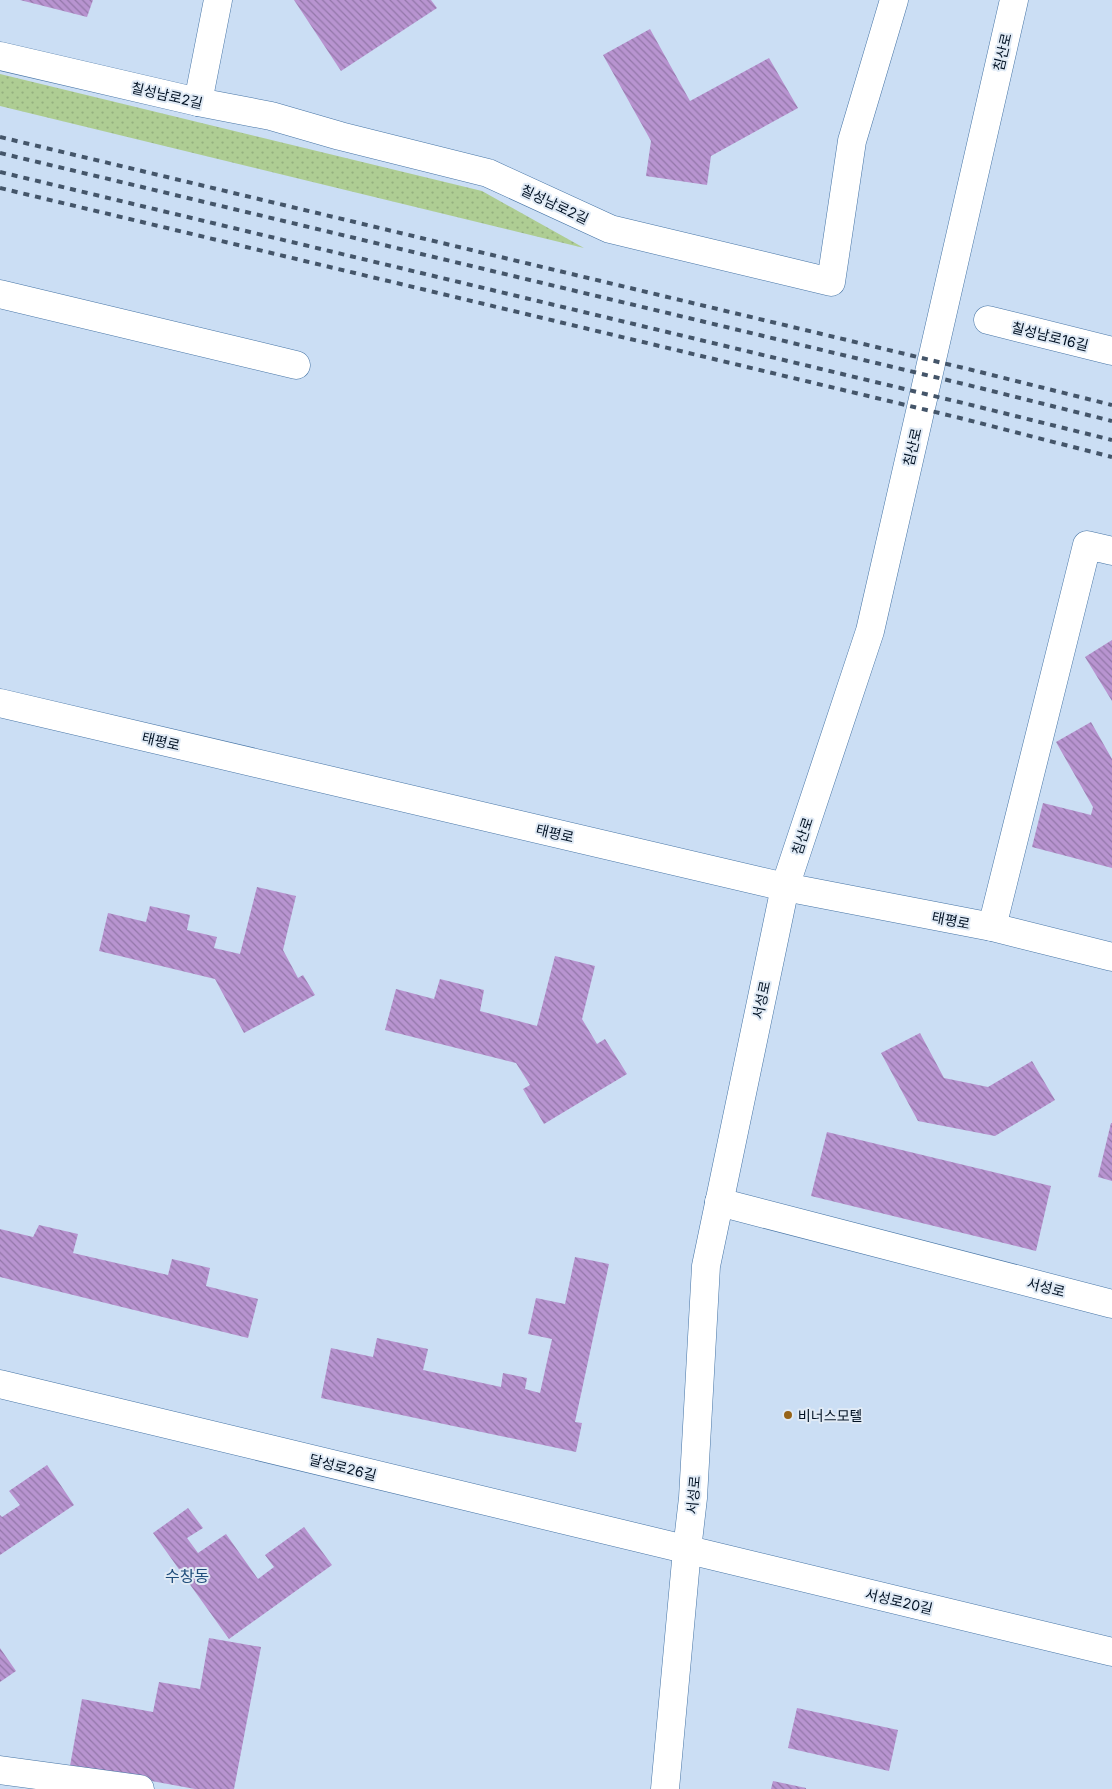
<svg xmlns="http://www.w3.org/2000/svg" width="1112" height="1789" font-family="Inter,'Noto Sans KR',sans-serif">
	<defs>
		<pattern id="park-dots" width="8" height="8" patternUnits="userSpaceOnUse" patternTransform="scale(1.25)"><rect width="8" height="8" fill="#aecd93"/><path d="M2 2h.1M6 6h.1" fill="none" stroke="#94af7f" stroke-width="1.8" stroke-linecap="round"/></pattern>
		<pattern id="building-back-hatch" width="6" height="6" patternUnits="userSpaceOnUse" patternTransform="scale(1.25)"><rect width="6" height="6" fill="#b894d0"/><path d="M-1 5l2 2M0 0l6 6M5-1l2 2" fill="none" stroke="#9377a9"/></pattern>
	</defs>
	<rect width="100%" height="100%" fill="#cbdef4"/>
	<polygon fill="url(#park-dots)" points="0,74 482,191 584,248 0,106"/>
	<g fill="url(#building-back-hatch)">
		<polygon points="20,0 93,0 87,17"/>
		<polygon points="294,0 431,0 437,8 341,71"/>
		<polygon points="650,29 690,101 769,58 798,108 711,156 707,185 646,176 651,141 603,55"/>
		<polygon points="1112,640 1112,701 1085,657"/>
		<polygon points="1091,722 1112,759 1112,868 1032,847 1043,803 1091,815 1093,807 1056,742"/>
		<polygon points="257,887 296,896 283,950 298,978 303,975 315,995 244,1033 215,979 99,951 108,913 146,922 150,906 190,915 187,930 217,937 214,948 240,954"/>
		<polygon points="555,956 595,966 582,1019 597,1044 605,1039 627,1074 544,1124 523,1089 530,1085 516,1063 385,1030 396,989 434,999 440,979 484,990 480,1011 537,1026"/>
		<polygon points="920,1033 944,1078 988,1087 1032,1061 1055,1100 995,1136 918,1121 881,1053"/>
		<polygon points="1111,1123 1112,1123 1112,1181 1098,1177"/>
		<polygon points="827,1132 1051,1186 1036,1251 811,1196"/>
		<polygon points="39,1225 78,1234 73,1253 168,1275 172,1259 210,1268 206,1286 258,1299 248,1338 0,1277 0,1229 33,1237"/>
		<polygon points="575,1257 609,1264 575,1422 582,1423 576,1452 321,1398 331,1348 373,1357 377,1338 428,1349 423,1370 501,1387 503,1373 527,1378 525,1389 540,1393 552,1339 528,1334 536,1298 565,1304"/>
		<polygon points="47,1465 74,1505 0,1555 0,1515 2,1517 20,1505 9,1491"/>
		<polygon points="188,1508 203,1528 187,1538 198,1553 226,1534 258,1579 274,1567 265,1555 304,1527 332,1565 229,1639 153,1533"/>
		<polygon points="209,1638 261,1647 234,1789 195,1789 70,1766 82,1699 153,1712 159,1682 200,1689"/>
		<polygon points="0,1648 16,1671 0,1682"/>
		<polygon points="797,1708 898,1730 889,1771 788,1748"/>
		<polygon points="773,1781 806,1788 806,1789 771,1789"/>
	</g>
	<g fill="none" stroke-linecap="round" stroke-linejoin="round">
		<g stroke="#4674a5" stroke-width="29">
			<g id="street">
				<polyline points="0,56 198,102 271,116 340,136 488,173 610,229 831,282 852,141 894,0"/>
				<polyline points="198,102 218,0"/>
				<polyline points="0,294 296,365"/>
				<polyline points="988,320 1112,351"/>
				<polyline points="992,927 1087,545 1112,551"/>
				<polyline points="719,1202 1112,1304"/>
				<polyline points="0,1384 1112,1652"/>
				<polyline points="0,1770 140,1789"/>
			</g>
		</g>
		<g stroke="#4674a5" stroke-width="29">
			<g id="secondary">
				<polyline points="0,703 785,887 992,927 1112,957"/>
				<polyline points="665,1789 687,1550 693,1498 706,1266 785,887 870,631 1014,0"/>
			</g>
		</g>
		<use href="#street" stroke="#fff" stroke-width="28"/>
		<use href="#secondary" stroke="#fff" stroke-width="28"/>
		<g stroke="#445569" stroke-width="4" stroke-dasharray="6 6" stroke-linecap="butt">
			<polyline points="0,137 972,370 1112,405"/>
			<polyline points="0,153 968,385 1112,421"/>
			<polyline points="0,172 963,403 1112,440"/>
			<polyline points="0,188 960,418 1112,457"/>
		</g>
	</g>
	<circle fill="#976418" stroke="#e0eaf5" stroke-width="2" cx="788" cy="1415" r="5"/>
	<g text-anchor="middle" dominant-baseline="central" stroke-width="4" stroke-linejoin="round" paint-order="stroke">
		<g font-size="14" fill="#021224" stroke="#e0eaf5">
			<text transform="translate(1002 52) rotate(-77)">침산로</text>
			<text transform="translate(167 95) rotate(13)">칠성남로2길</text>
			<text transform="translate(555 204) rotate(25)">칠성남로2길</text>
			<text transform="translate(1050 336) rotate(14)">칠성남로16길</text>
			<text transform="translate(912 447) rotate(-77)">침산로</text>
			<text transform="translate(161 741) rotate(13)">태평로</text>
			<text transform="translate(555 833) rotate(13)">태평로</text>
			<text transform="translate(802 836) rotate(-72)">침산로</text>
			<text transform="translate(951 920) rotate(11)">태평로</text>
			<text transform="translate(761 1000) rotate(-78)">서성로</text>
			<text transform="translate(1046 1287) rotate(14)">서성로</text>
			<text transform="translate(343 1467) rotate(14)">달성로26길</text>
			<text transform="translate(693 1495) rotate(-85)">서성로</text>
			<text transform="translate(899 1601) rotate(13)">서성로20길</text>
		</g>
		<g font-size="14" fill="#021224" stroke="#e0eaf5" text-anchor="start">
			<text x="798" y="1415">비너스모텔</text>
		</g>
		<g font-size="16" fill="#1f4d7b" stroke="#e0eaf5">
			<text x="187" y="1576">수창동</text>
		</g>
	</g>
</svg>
